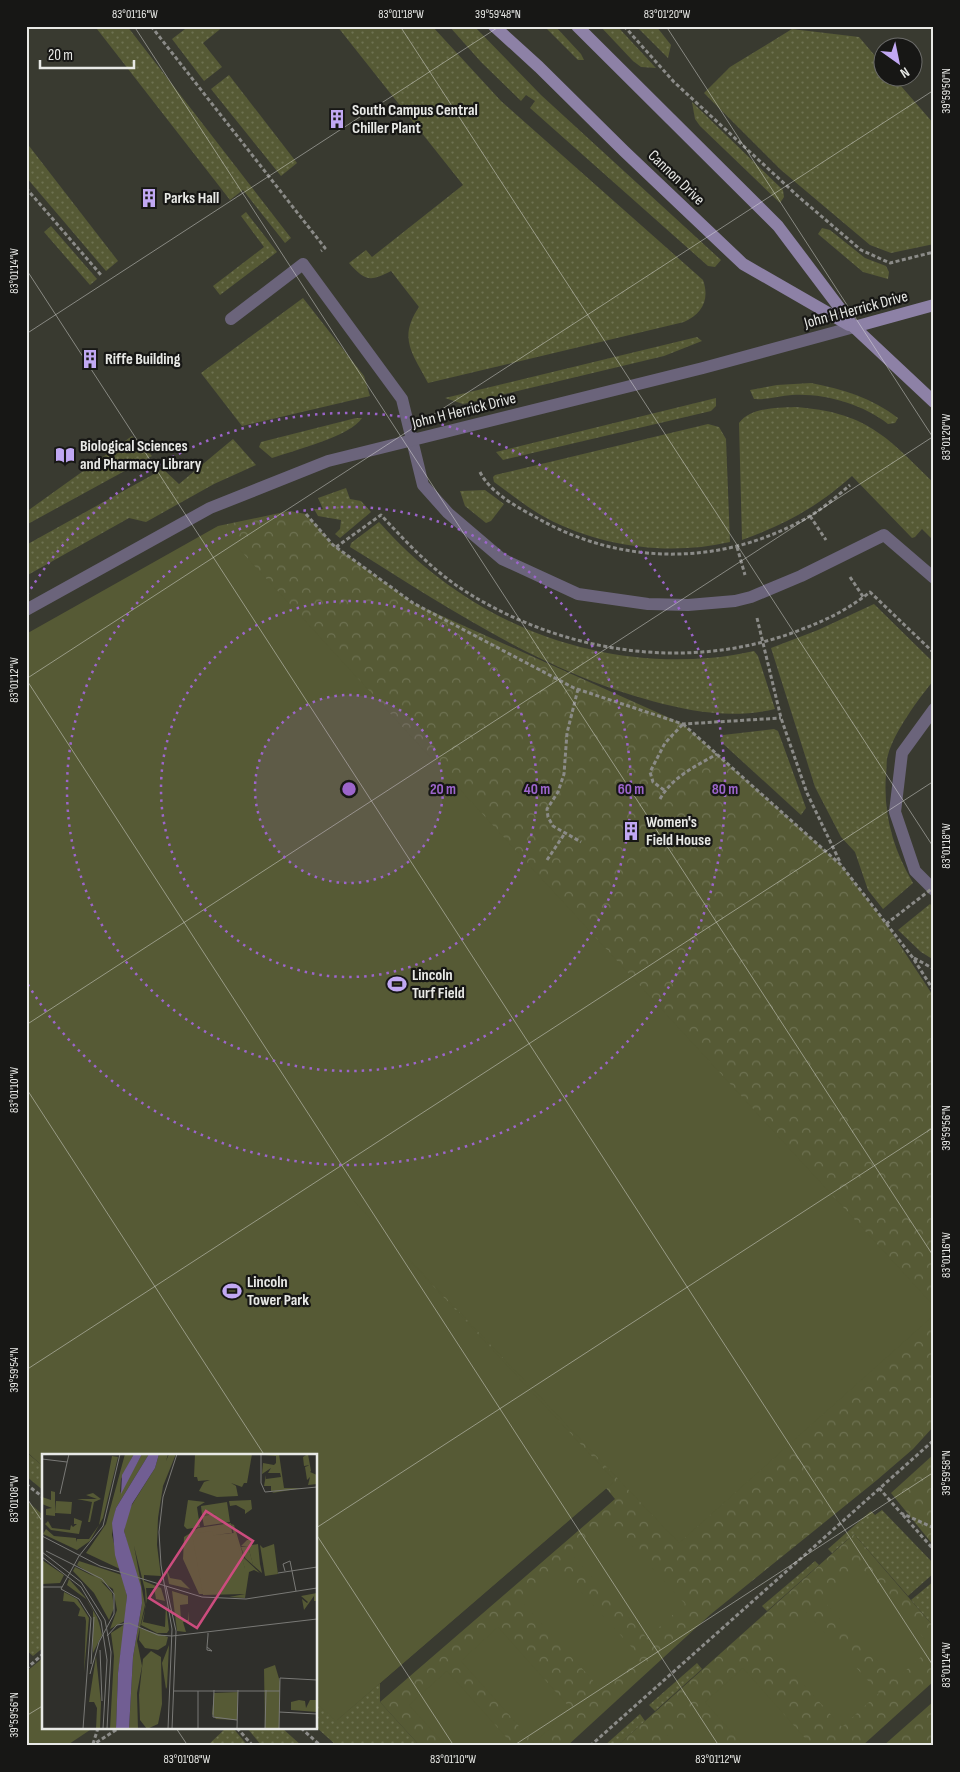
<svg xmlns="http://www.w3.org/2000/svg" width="960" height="1772" font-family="'Sofia Sans Condensed',sans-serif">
	<defs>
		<pattern id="grass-dots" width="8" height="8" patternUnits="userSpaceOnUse" patternTransform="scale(1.25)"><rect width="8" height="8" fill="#565a35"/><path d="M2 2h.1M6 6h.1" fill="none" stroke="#6e7252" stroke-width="1.8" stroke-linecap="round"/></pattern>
		<pattern id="park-crowns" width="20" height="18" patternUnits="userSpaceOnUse" patternTransform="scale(1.25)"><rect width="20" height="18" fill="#565a35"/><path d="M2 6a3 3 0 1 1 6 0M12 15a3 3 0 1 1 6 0" fill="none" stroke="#6e7252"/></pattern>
	</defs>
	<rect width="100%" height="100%" fill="#2f2f2b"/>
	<path fill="#393a30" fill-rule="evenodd" d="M26,26H934V1746H26ZM882,48H912V78H882ZM44,1456H316V1728H44Z"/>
	<g fill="url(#grass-dots)">
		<polygon points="101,26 127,26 291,238 285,243 243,190 230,200 97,29"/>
		<polygon points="189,26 224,26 203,43 222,67 204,81 172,39"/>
		<path d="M337,26H432L501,101L703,280C710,300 702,314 684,322L428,383C412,353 398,338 419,307L391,271C370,282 365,281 349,263L366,250L372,257L463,185Z"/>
		<polygon points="449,26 474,26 541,95 721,260 715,267 708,266 530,108 535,101 526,95 521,101 481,62"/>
		<polygon points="544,26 555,26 581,54 584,60 578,60"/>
		<polygon points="600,26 617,26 656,68 641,67 633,61"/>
		<polygon points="636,26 656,26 671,45 668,58"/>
		<polygon points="792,29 859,37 882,64 882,78 894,78 934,124 934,244 891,253 870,245 781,170 704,93 730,67"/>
		<polygon points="229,75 297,163 281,176 211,89"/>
		<polygon points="692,102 783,190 784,197 780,203 700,126 695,119"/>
		<polygon points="26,142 118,261 106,271 26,177"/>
		<polygon points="246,212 277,252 220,295 213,286 264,247 241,216"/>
		<polygon points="51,226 97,279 90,285 44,232"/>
		<polygon points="822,228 830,230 865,258 886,266 889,272 888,279 863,272 818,234"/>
		<polygon points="303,298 364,376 370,396 242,426 201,373"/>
		<polygon points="697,337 702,341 664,356 463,404 445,398"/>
		<path d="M811,383C843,389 872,398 898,418L895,423L888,424C863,404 824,393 792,395C780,396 766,400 754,399L750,390L777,385Z"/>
		<polygon points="716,398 716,406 711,411 503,460 496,452"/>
		<path d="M795,407C866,412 886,436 934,483V541L922,529L915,537L912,538L852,476C817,507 786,524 742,540L739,423C751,407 778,408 795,407Z"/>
		<path d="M356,418H362C351,436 295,450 272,458L259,447L261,442Z"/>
		<path d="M708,424L719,427L726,439L730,542C670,556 602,547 548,519C529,509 511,494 494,482L493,477L495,475Z"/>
		<polygon points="132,436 152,456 26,525 26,512"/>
		<polygon points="233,439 256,465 214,484 146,522 129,518 26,576 26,545 163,469 179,484"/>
		<polygon points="346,488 350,499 361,501 371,512 340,538 335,534 340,529 341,520 318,516 314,509 323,509 318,498"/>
		<polygon points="485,490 504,504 491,521 486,523 465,506 460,491"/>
		<path d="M379,522C463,617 582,668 709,658C724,657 740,654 754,651L758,656L775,709C733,719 693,712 652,701C541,671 447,607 350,547L351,543Z"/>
		<path d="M874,604L934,663V680C919,698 894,732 888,755C886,760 887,768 886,774C883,814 893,849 913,883L883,909L868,890L855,852L841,837L815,787L771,648L818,630Z"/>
		<polygon points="774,729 778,731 806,808 801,815 720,741 723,735"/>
		<polygon points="930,904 934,908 934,960 921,952 898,930"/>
		<polygon points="26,1452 44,1467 44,1491 26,1476"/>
		<polygon points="26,1500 44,1516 44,1647 33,1656 26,1650"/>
		<polygon points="882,1510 934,1564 934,1573 908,1596 854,1534 832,1553 828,1549 871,1511 875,1515"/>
		<polygon points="815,1561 819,1565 767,1611 762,1606"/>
		<polygon points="934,1581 934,1627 911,1600"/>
		<polygon points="697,1663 702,1669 655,1711 649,1705"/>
		<polygon points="380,1683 380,1702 420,1746 337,1746 316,1727 316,1703 337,1720"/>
		<polygon points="640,1714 645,1721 617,1746 604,1746"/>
		<polygon points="226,1728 233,1728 248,1746 207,1746"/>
		<polygon points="247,1728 282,1728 302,1746 262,1746"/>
	</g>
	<g fill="url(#park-crowns)">
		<polygon points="289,511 306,514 333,545 413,603 683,724 841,865 886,924 934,997 934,1426 913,1449 877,1480 711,1614 567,1746 420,1746 380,1702 615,1499 606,1488 336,1721 316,1703 316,1456 44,1456 44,1467 26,1451 218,526"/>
		<polygon points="934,1454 934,1546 891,1493"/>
		<polygon points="854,1534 934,1627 934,1681 862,1746 617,1746"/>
		<polygon points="934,1701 934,1746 883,1746"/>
	</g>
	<g fill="#565a35">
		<polygon points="218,526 934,1306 934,1315 679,1543 352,1199 615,1481 336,1721 316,1703 316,1456 44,1456 44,1467 26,1451 26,634"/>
		<polygon points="611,1523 685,1604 647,1638 574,1557"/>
		<polygon points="859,1565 932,1647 895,1680 822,1599"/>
		<polygon points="561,1570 635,1651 597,1685 524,1604"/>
		<polygon points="806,1612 879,1693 842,1727 768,1645"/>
		<polygon points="498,1627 571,1709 534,1743 461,1661"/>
		<polygon points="44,1657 44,1728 93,1728 66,1746 26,1746 26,1672"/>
		<polygon points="743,1668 812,1746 744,1746 705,1702"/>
		<polygon points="447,1671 514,1746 446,1746 409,1705"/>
		<polygon points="691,1714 719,1746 656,1746"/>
	</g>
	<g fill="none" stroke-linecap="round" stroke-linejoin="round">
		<g stroke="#8b8b88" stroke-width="3" stroke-dasharray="4 2.5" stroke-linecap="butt">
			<polyline points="151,26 325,248 321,251"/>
			<polyline points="624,26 674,82 800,198 861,250 890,263 934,252"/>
			<polyline points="26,188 101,275"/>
			<path d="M480,472C490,493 519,508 539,519C621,565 718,566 801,521C819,512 835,498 850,485"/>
			<polyline points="306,514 333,545 413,603 574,688 683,724 781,718"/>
			<polyline points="810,516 826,540"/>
			<path d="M336,547L381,515C408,544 434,572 468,593C568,655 695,673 805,628C829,619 850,608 870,592L934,653"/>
			<polyline points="737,547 745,575"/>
			<polyline points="850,577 864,598"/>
			<polyline points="757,618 781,718 807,793 840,862"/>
			<polyline points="578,689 567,733 564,774 558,792 547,809 548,817 553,826 581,842"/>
			<polyline points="683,724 841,865 913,958 934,991"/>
			<polyline points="664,790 653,782 650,772 665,743 683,724"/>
			<path d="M660,799C672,777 696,766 717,754"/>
			<polyline points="547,860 565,833"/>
			<polyline points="914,958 934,969"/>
			<polyline points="26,1484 44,1498"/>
			<polyline points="879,1488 901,1513 934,1528"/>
			<polyline points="903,1515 934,1550"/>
			<polyline points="26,1669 44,1653"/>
			<polyline points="237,1728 253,1746"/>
			<polyline points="301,1728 321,1746"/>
			<polyline points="93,1744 98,1728"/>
			<polyline points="91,1746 119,1728"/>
			<polyline points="590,1746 934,1440"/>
		</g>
		<g stroke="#6b647b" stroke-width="12">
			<polyline points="231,319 303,264 402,399 423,485 448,513 502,559 578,594 648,604 688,605 735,601 751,597 801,576 884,535 934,578"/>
			<polyline points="934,709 902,753 895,812 915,871 934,890"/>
		</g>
		<polyline stroke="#6b647b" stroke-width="12" points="26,610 210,508 328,461 703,368 854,327"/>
		<g stroke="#8d81a6" stroke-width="12">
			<polyline points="494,26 539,67 624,151 743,264 849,325"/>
			<polyline points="577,26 778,226 854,327 934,402"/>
			<polyline points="854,327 934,305"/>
		</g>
		<polyline stroke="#8b8b88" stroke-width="3" stroke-dasharray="4 2.5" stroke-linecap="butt" points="886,924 934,887"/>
	</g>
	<path fill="none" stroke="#e8e9e6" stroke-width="1" stroke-opacity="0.45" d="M134,26L934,1257M400,26L934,848M666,26L934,439M932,26L934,30M26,269L934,1667M26,334L500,26M26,679L719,1746M26,679L934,90M26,1025L934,436M26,1088L265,1456M26,1370L934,781M26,1497L44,1524M316,1528L934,1127M316,1534L454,1746M26,1716L44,1705M176,1728L188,1746M513,1746L934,1472"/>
	<circle cx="349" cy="789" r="94" fill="#9c65cb" fill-opacity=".12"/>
	<g fill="none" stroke="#9c65cb" stroke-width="2.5" stroke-dasharray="2.5 5">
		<circle cx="349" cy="789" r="94"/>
		<circle cx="349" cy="789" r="188"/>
		<circle cx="349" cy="789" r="282"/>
		<path d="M27 595A376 376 0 1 1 27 983"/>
	</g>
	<defs>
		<g id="building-bare" transform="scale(1.5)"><path d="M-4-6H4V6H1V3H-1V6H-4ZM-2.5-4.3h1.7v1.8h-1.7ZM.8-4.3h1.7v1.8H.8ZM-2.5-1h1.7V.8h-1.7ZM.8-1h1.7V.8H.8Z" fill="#c1a8f3" stroke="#171715" stroke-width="2.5" paint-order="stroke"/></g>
		<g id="library-bare" transform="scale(1.5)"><path d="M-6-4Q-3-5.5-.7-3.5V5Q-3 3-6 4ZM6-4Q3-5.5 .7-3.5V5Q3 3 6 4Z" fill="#c1a8f3" stroke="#171715" stroke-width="2.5" paint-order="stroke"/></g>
		<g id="stadium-bare" transform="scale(1.5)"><path d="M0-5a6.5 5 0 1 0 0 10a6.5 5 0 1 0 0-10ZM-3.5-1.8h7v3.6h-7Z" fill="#c1a8f3" stroke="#171715" stroke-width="2.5" paint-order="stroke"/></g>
	</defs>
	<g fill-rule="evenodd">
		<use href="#building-bare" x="337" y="119"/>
		<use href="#building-bare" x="149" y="198"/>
		<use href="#building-bare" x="90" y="359"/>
		<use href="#library-bare" x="65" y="455"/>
		<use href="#building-bare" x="631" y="831"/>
		<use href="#stadium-bare" x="397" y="984"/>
		<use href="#stadium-bare" x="232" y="1291"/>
	</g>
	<g text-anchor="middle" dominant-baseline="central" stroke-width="4.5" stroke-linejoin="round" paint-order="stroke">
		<g font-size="16" font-weight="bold" fill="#e8e9e6" stroke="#171715" text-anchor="start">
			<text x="352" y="110">South Campus Central<tspan x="352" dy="18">Chiller Plant</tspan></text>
			<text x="164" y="198">Parks Hall</text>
			<text x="105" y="359">Riffe Building</text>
			<text x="80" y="446">Biological Sciences<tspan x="80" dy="18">and Pharmacy Library</tspan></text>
			<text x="646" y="822">Women's<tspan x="646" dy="18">Field House</tspan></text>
			<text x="412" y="975">Lincoln<tspan x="412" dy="18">Turf Field</tspan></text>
			<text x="247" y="1282">Lincoln<tspan x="247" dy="18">Tower Park</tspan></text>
		</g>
		<g font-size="16" fill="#e8e9e6" stroke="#171715">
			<text transform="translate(676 178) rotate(44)">Cannon Drive</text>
			<text transform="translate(856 310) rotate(-15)">John H Herrick Drive</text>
			<text transform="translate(464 411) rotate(-14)">John H Herrick Drive</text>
		</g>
	</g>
	<g transform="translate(42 1454)">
		<rect width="275" height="275" fill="#2f2f2b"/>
		<path d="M83,0H92L79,25L78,39L100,0H107L74,54L70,81L78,115L44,99L64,70ZM117,0H126L124,7L127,0H134L121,32L116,64L115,91L119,122L102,121V127L119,134L123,147L114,145L112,134H104L105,144L101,168L123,173L124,150L127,176L125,179H115L99,171L104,152L103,136L92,92L103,151L95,187L100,212L95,239L96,275H87L91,203L100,149L82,77L86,57L113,14ZM237,0L242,34H261L230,39L233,37H229V32H222L224,21V25L239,23L238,19H226L229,14L220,20L221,9L232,11L234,9V2L223,1ZM266,0L269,17L268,18L275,21V30L266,31L268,23L265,26L263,13L268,11L262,12L261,3ZM70,2L76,3L61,64L48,87L35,96L1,80L4,75L12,82L34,84V88L35,85H47L57,71ZM53,32L51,39L59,45L52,48L48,68H46L50,48L35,45H55L44,41L51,39ZM9,37L13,38V62L4,61V55L10,54L0,50V43L9,46ZM209,46L210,55L203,60V56L194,51L188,52L187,47ZM14,47L30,48L29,60L13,59ZM32,64L40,67L37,80L9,76L3,70L6,67L10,74L28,76L29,71L31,73L35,70H32ZM189,70L192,71L202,104L218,119L212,116L207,118L203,144L187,143L203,140V115ZM206,92L211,110H218L220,119L203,104L199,93ZM0,106L22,121L18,129L0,130ZM37,107L80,121L85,142L83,167L68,175L75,156L71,135L35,111ZM33,113L57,125L70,139L72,154L67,166L52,139L31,117ZM124,113L128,124L139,126L148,135L127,130ZM27,125L43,143L55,163L57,169L60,181L51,199V157L44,145L25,131ZM130,137L146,142V150L138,151L139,166H146V157L147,167L141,168L144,178L135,177ZM22,138L35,145L47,164L42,219L44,167L43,163L36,162L38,155L32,148L21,147ZM275,139V147H272V142L262,156L260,145L265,149L266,148L259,142ZM83,170L76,219L74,275H68L72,202L69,179ZM98,174L126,183L124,191L116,196L103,194L97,186ZM127,191L125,233L124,235L120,209ZM109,197L119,203L120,250L116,270L105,275L98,266L97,241L101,205ZM54,202L59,249L58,275H54L55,254L52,248H47ZM257,246L263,247L264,254L268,246H275V258L249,256V248Z" fill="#565a35"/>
		<path d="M146,46L163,48L155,53L158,73L145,75L142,72ZM185,48L188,68L162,72L160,62L174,60L160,61L159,52ZM189,69L190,79L172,81L193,79L203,115V140H157L141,105L142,83L156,74ZM233,211L238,228L237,275H223L222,215ZM196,238L195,266L174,265L170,260L172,239Z" fill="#565a35"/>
		<path d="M153,0H210L205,29H202L200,33L189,29L194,32L196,42L175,43L157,37L162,28L168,26L156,27L155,23H152ZM170,77L172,82L193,79L203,115V140L161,141L150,80ZM205,86H210V91L216,90L218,110L211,111L206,92H199ZM232,90L236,120L223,122L218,91L221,94Z" fill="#565a35"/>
		<path d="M92,0H100L79,40L80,21ZM107,0H117L113,14L90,50L82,77L99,133L100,149L91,203L87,275H74L76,219L85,142L73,101L70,69L74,54Z" fill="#715e93"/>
		<path fill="none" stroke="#797976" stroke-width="1" d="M219,0V29L223,38L275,33M0,5L25,8M18,40L27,0M0,82L58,112L160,143L204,145L275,134M4,97L60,125L72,140V160L57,188L48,220M0,98L39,128L63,166L69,198L65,275M0,103L39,133L59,167L65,206L61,275M243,117L241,110L248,107L254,137M236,119L275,113M124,132L134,177L130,275M0,133H20M65,182L75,171L87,169L116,181L130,182M130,182L275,165M165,193L170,197L165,196V193L166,181V179M58,196L60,247M49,210L52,163M172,236L171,263L195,266M132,237H238M237,258L275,260M41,275L49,164L37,145L19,135L37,102L61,72L78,0M126,275L130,175L119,111L117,78L121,43L135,0M156,275V237M195,275L196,236M223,275L224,236M237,275L238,224L275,226"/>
		<path fill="#cc4c7e" fill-opacity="0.15" stroke="#cc4c7e" stroke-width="2.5" d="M164,57L211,87L155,174L107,144Z"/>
		<rect width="275" height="275" fill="none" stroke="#e8e9e6" stroke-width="2.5"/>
	</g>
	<circle cx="349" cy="789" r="8" fill="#9c65cb" stroke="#171715" stroke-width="2.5"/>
	<g font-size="15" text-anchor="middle" font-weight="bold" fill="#9c65cb" stroke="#171715" stroke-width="4.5" stroke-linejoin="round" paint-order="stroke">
		<text x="443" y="794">20 m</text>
		<text x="537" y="794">40 m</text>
		<text x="631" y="794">60 m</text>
		<text x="725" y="794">80 m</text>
	</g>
	<rect width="960" height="1772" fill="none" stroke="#171715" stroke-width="55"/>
	<g transform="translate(898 62) rotate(147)"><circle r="24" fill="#171715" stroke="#6b6b69"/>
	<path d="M0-4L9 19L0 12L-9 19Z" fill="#c1a8f3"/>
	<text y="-8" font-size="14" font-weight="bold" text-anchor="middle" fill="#e8e9e6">N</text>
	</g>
	<path d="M40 60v8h94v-8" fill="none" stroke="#e8e9e6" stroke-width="2.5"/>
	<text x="48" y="60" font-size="15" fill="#e8e9e6" stroke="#171715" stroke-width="4" paint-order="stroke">20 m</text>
	<rect x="28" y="28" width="904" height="1716" fill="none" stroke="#e8e9e6" stroke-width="2"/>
	<g font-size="12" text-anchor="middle" fill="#e8e9e6">
		<text x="135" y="18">83°01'16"W</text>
		<text x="401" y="18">83°01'18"W</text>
		<text x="498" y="18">39°59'48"N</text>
		<text x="667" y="18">83°01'20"W</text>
		<text transform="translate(946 91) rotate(-90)" y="4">39°59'50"N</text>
		<text transform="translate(14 271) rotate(-90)" y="4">83°01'14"W</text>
		<text transform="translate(946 437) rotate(-90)" y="4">83°01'20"W</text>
		<text transform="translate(14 680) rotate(-90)" y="4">83°01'12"W</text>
		<text transform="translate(946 846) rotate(-90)" y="4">83°01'18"W</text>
		<text transform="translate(14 1090) rotate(-90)" y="4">83°01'10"W</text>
		<text transform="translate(946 1128) rotate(-90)" y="4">39°59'56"N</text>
		<text transform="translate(946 1255) rotate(-90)" y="4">83°01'16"W</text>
		<text transform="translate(14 1370) rotate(-90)" y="4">39°59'54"N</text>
		<text transform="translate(946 1473) rotate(-90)" y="4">39°59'58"N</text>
		<text transform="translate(14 1499) rotate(-90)" y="4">83°01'08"W</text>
		<text transform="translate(946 1665) rotate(-90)" y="4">83°01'14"W</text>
		<text transform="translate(14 1715) rotate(-90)" y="4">39°59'56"N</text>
		<text x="187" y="1763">83°01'08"W</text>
		<text x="453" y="1763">83°01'10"W</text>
		<text x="718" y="1763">83°01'12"W</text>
	</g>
</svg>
